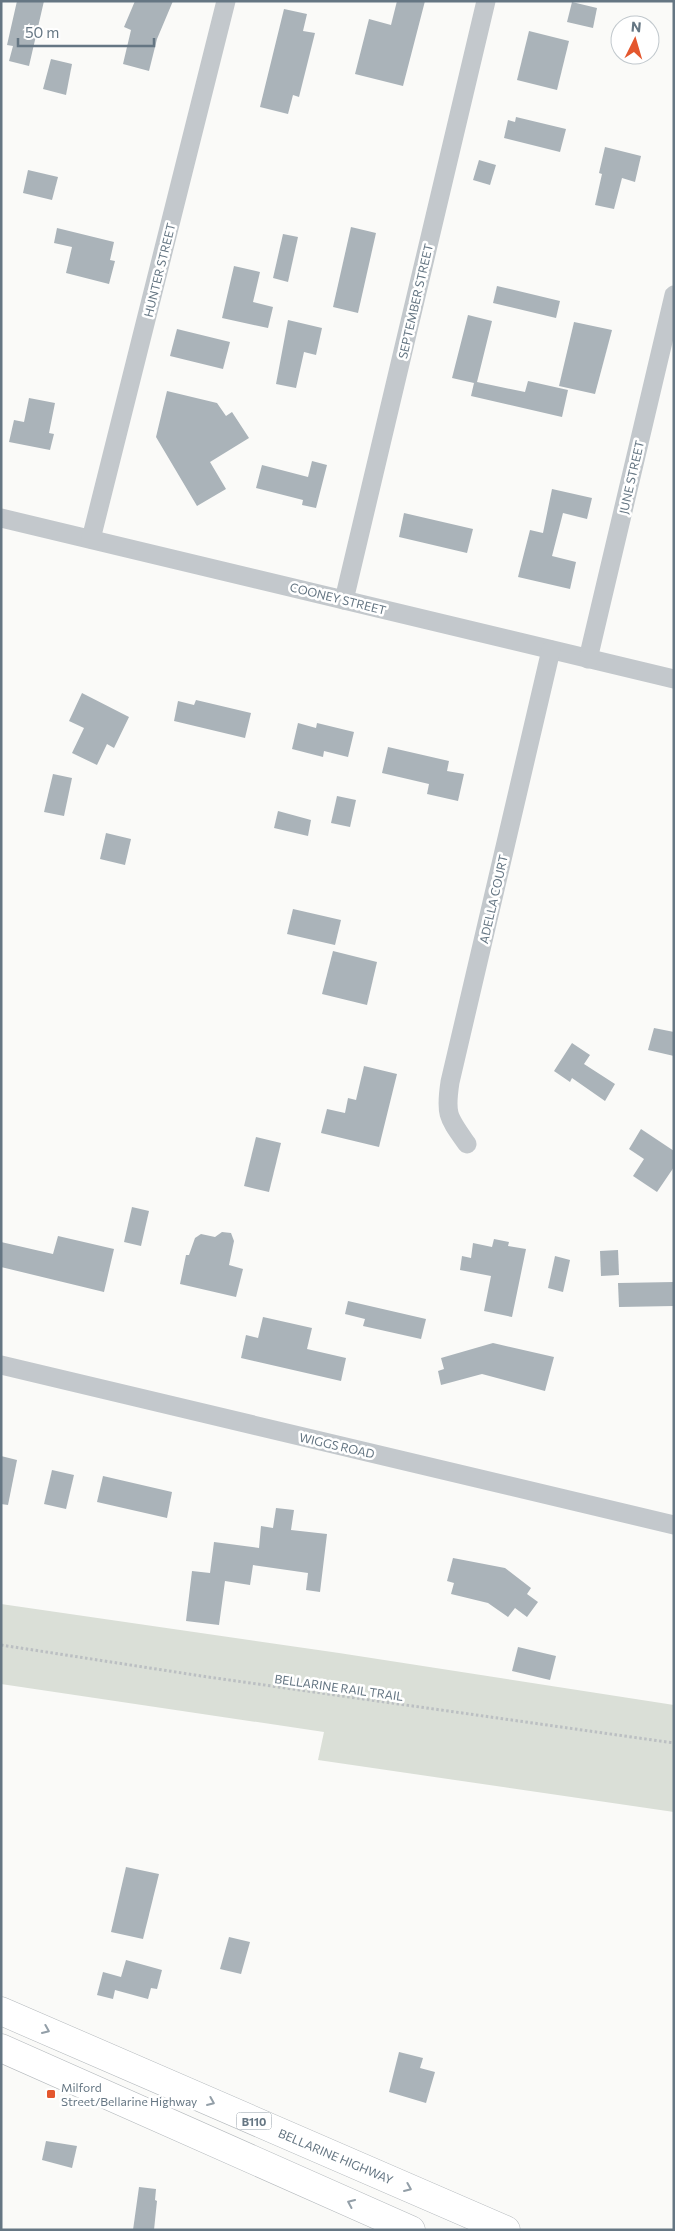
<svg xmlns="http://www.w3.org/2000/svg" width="675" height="2231" font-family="Commissioner,sans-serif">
	<rect width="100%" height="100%" fill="#fafaf8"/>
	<polygon fill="#dadfd7" points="1,1604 339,1653 674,1705 674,1812 318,1760 324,1732 1,1684"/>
	<g fill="#aab3b9">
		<polygon points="17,1 44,1 29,66 9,61 13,46 7,45"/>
		<polygon points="135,1 173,1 157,39 149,71 123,64 131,30 124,27"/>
		<polygon points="397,1 425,1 403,86 355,74 369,19 391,25"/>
		<polygon points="572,2 597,8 593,28 567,22"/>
		<polygon points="284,9 307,14 303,31 315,33 299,97 293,95 288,114 260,107"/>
		<polygon points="529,31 569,41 557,90 517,80"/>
		<polygon points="51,59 72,64 66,95 43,89"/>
		<polygon points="516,117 566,129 560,152 504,138 508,120 515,122"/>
		<polygon points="605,147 641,156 635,182 622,178 614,209 595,205 602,174 599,173"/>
		<polygon points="479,160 496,165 490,185 473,180"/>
		<polygon points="28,170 58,177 52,200 23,193"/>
		<polygon points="351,227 376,233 358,313 333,307"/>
		<polygon points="57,228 114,242 110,260 115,261 109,284 66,273 72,247 54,243"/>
		<polygon points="283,234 298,237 288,282 273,278"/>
		<polygon points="234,266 260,272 253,302 273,307 268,328 222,318"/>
		<polygon points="497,286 560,301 556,318 493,303"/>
		<polygon points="468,315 492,321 477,382 525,392 528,381 568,390 562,417 471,396 474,383 452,378"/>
		<polygon points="288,320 322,328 316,355 304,352 296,388 276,384"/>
		<polygon points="574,322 612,330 595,394 559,386"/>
		<polygon points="177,329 230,342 223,369 170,356"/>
		<polygon points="167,391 217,403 226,416 232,412 249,438 210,462 226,489 197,506 156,437"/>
		<polygon points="29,398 55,403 49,433 54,434 50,450 9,442 14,420 24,422"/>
		<polygon points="312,461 327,465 316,508 302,505 303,500 256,488 262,465 308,477"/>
		<polygon points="552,489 592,498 587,519 563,513 552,556 576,562 570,589 518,577 530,530 543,533"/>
		<polygon points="404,513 473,529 467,553 399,537"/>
		<polygon points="82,693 129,717 114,748 107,744 97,765 72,753 84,728 69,721"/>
		<polygon points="196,700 251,713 245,738 174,721 178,701 194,705"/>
		<polygon points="298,723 316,728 317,723 354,732 348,757 324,751 323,757 292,749"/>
		<polygon points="388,747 449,761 447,771 464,774 458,801 427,794 429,784 382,773"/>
		<polygon points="53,774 72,778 64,816 44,812"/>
		<polygon points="337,796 356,800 350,827 331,823"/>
		<polygon points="278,811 311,820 308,836 274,828"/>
		<polygon points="106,833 131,839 125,865 100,859"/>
		<polygon points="293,909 341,920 335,945 287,934"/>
		<polygon points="333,951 377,962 367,1005 322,994"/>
		<polygon points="654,1028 674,1032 674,1056 648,1050"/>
		<polygon points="572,1043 590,1055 584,1064 615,1084 605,1101 572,1078 570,1082 554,1071"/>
		<polygon points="364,1066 397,1074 379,1147 321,1133 327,1109 345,1113 348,1098 356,1100"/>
		<polygon points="641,1129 674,1151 674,1167 657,1192 633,1176 644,1159 629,1149"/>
		<polygon points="256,1137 281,1143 269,1192 244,1186"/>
		<polygon points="132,1207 149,1211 141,1246 124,1242"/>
		<polygon points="222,1232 231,1233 234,1241 229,1265 243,1269 236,1297 180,1284 186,1255 189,1255 195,1238 201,1234 215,1237"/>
		<polygon points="58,1236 114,1249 104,1292 1,1267 1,1242 53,1254"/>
		<polygon points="494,1239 509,1242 508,1246 526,1249 512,1317 484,1311 491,1276 460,1270 462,1256 471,1258 473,1243 492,1247"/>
		<polygon points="618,1250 619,1275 601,1276 600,1251"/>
		<polygon points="555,1256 570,1260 563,1292 548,1288"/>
		<polygon points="674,1282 674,1306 619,1307 618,1283"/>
		<polygon points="348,1301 426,1319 421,1339 363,1326 365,1319 345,1314"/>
		<polygon points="263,1317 312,1328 307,1349 346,1358 341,1381 241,1358 246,1335 258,1338"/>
		<polygon points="493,1343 554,1357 545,1391 482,1374 441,1385 438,1371 444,1369 441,1358"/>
		<polygon points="1,1456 17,1460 8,1505 1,1504"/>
		<polygon points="52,1470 74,1475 66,1509 44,1504"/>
		<polygon points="103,1476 172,1492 167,1518 97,1502"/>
		<polygon points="276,1508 294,1510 291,1530 327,1534 320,1592 306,1590 308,1573 253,1565 250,1585 225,1581 219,1625 186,1621 192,1571 210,1573 214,1542 259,1548 261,1526 273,1528"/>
		<polygon points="453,1558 505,1568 531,1588 527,1594 538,1602 527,1617 515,1608 508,1617 488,1603 451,1594 454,1583 447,1581"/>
		<polygon points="518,1647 556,1656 550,1680 512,1671"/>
		<polygon points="126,1867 159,1874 143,1939 111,1932"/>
		<polygon points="229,1937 250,1942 241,1974 220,1969"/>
		<polygon points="126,1960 162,1970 157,1989 151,1988 148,1999 115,1990 113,1999 97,1995 103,1972 121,1977"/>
		<polygon points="399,2052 423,2058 420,2068 435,2072 426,2103 389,2092"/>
		<polygon points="46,2141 77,2146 72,2168 42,2160"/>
		<polygon points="139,2187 156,2189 155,2200 157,2201 154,2230 133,2230"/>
	</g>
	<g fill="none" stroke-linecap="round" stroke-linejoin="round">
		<g stroke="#b4b9bd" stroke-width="29">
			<g id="highway">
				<polyline points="1,2011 506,2230"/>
				<polyline points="1,2048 411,2230"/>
			</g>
		</g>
		<polyline stroke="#bbbfc2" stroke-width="3" stroke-dasharray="2.5 2.5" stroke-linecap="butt" points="1,1645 208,1677 674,1743"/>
		<g stroke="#c3c8cc" stroke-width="19">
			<polyline points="1,518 674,679"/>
			<polyline points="91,539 226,1"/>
			<polyline points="344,600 486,1"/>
			<polyline points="588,659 674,295"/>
			<path d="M467,1144C448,1117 445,1115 450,1082L551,650"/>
			<polyline points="1,1365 674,1525"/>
		</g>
		<use href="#highway" stroke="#fff" stroke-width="28"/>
	</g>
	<defs><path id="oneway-chevron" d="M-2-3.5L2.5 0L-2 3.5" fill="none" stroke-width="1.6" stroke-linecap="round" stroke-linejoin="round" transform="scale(1.25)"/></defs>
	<g stroke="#939fa8">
		<use href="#oneway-chevron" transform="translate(46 2030) rotate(23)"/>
		<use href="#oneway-chevron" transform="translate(211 2102) rotate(23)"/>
		<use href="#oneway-chevron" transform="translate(408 2188) rotate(23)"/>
		<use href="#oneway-chevron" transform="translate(351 2203) rotate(-156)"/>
	</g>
	<rect fill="#e4572e" stroke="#fff" stroke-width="2" x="46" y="2089" width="10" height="10" rx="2.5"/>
	<g text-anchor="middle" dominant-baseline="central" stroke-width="5" stroke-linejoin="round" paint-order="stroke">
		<rect fill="#fff" stroke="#939fa8" stroke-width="1" x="236.5" y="2112.5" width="35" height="17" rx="4"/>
		<g font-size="11" font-weight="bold" fill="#657683">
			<text x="254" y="2121">B110</text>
		</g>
		<g font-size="12" fill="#657683" stroke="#fff">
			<text transform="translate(159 270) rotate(-76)">HUNTER STREET</text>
			<text transform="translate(415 301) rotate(-77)">SEPTEMBER STREET</text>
			<text transform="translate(631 477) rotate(-77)">JUNE STREET</text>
			<text transform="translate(338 598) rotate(14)">COONEY STREET</text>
			<text transform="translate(493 899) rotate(-77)">ADELLA COURT</text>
			<text transform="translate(337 1445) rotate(13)">WIGGS ROAD</text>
			<text transform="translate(339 1687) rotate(8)">BELLARINE RAIL TRAIL</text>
			<text transform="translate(336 2156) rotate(23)">BELLARINE HIGHWAY</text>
		</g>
		<g font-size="12" fill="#657683" stroke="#fff" text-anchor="start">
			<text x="61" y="2087">Milford<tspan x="61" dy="14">Street/Bellarine Highway</tspan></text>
		</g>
	</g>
	<rect width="675" height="2231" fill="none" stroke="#657683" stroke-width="5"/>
	<g transform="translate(635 40) rotate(5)"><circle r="24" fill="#ffffff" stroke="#c1c8cd"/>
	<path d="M0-4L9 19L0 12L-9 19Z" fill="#e4572e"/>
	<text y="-8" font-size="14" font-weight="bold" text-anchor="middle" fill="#657683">N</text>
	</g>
	<path d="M18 38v8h136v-8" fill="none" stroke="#657683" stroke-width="2.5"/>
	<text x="25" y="38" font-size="15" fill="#657683" stroke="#ffffff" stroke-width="4" paint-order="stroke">50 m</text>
</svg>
